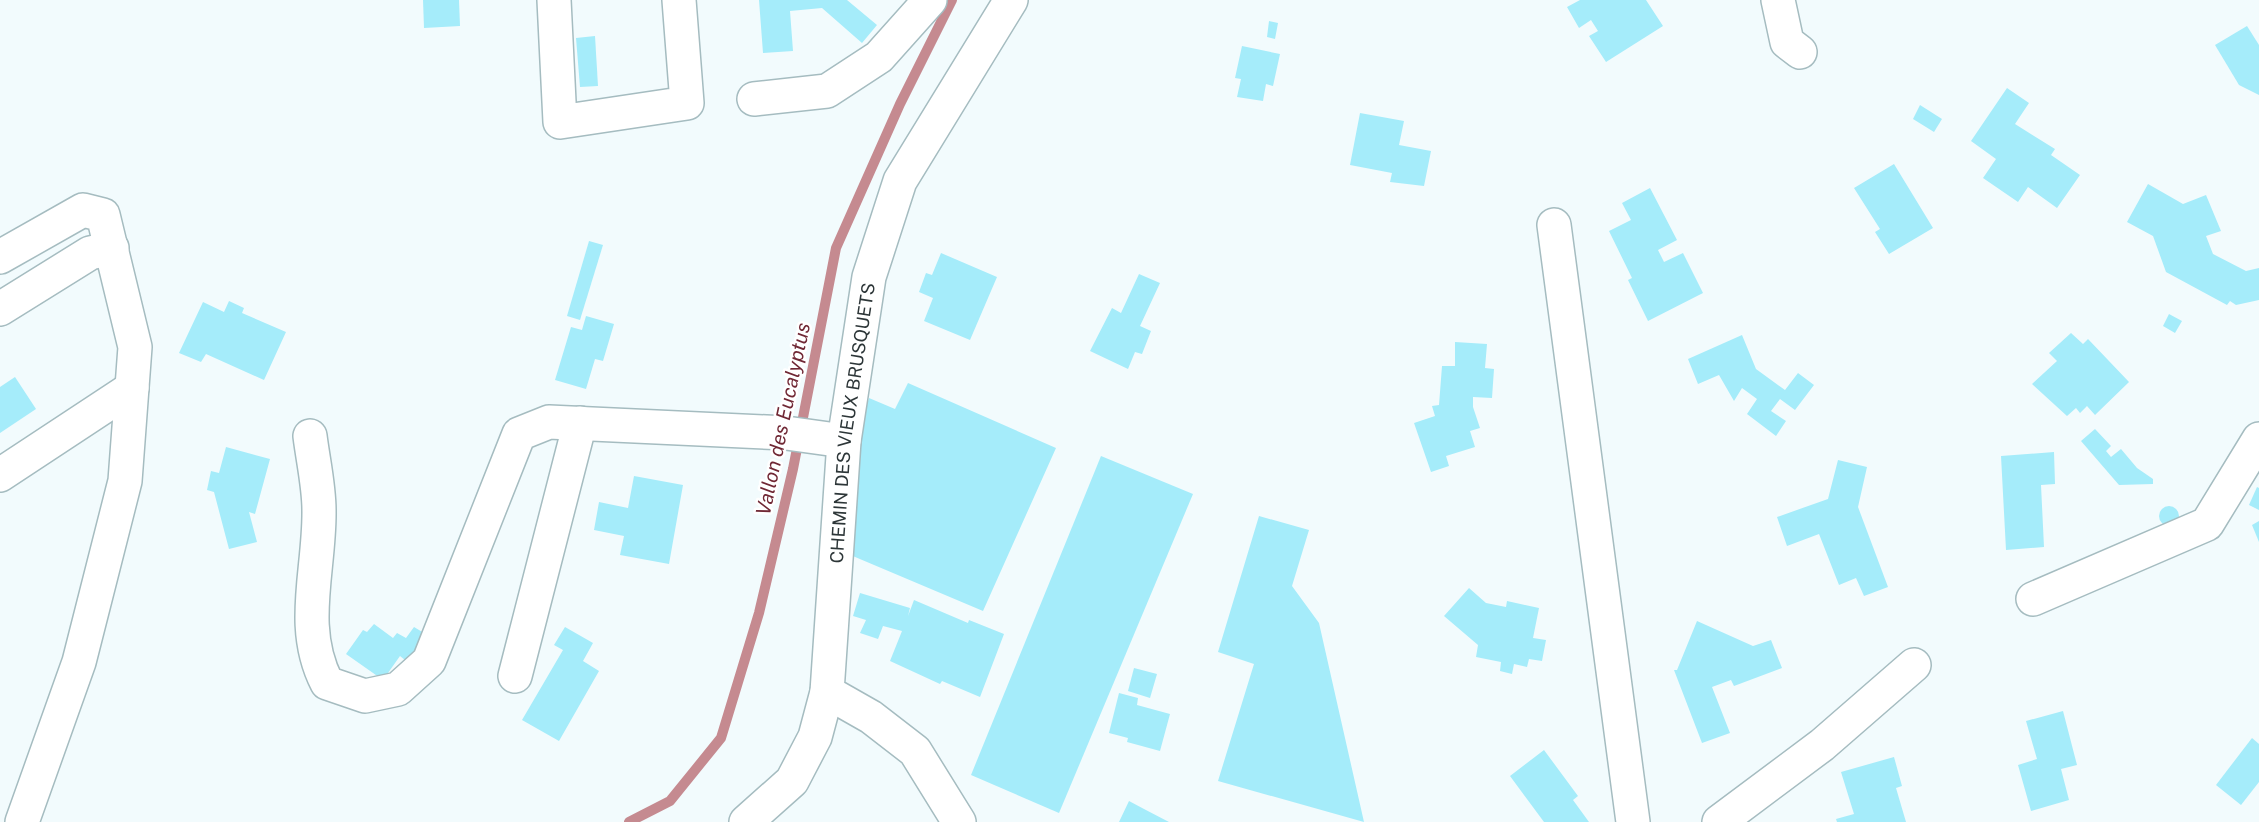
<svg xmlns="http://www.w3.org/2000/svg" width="2259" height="822" font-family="'Public Sans',sans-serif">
	<rect width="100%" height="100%" fill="#f2fbfd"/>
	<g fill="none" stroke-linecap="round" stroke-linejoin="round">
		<polyline stroke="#c58a90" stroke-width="10" points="629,822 670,801 721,738 759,613 793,469 836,248 900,104 952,0"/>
	</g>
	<g fill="#a5ecfa">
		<polygon points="423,0 459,0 460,26 424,28"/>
		<polygon points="759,0 847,0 877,25 862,43 822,8 790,11 793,51 763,53"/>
		<polygon points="1580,0 1646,0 1663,26 1606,62 1589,36 1598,31 1591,20 1579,28 1567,7"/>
		<polygon points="1269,21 1278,23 1275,39 1267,37"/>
		<polygon points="2247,26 2259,45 2259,95 2239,85 2215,45"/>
		<polygon points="595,36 598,86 580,87 576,38"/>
		<polygon points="1242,46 1280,54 1273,86 1266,84 1263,101 1237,97 1241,79 1235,78"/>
		<polygon points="2007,88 2029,103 2015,124 2055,149 2051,155 2080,175 2057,208 2028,187 2018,202 1983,178 1996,159 1971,141"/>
		<polygon points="1920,105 1942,119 1934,132 1913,119"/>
		<polygon points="1360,113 1404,121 1399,145 1431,151 1424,186 1390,182 1392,173 1350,165"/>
		<polygon points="1894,164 1933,228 1889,254 1875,232 1880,229 1854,188"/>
		<polygon points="2148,184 2183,204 2206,195 2221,231 2206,236 2213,254 2246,271 2259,268 2259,300 2236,305 2230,301 2227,305 2166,272 2153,236 2127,222"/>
		<polygon points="1650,188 1677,240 1658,250 1664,262 1683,253 1703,293 1648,321 1628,280 1632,278 1609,231 1631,220 1622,203"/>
		<polygon points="589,241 603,245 580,320 567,316"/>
		<polygon points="941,253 997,277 970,340 924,321 933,298 919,292 926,273 932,275"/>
		<polygon points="1139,274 1160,283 1140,326 1151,331 1142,354 1135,352 1128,369 1090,351 1112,308 1121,313"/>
		<polygon points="229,301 244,308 242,313 286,332 264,380 206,354 201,362 179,353 203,302 224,312"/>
		<polygon points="2169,314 2182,321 2175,333 2163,326"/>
		<polygon points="586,316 614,324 603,361 595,359 586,389 555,380 571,327 582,330"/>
		<polygon points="2071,333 2083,344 2088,339 2129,382 2095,415 2087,406 2080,413 2076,408 2067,416 2032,384 2057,361 2049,353"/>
		<polygon points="1742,335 1756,369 1785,390 1798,373 1814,385 1795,410 1780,399 1771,411 1786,421 1776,436 1747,414 1757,399 1742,388 1734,401 1719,375 1698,384 1688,359"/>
		<polygon points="1455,342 1487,344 1485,368 1494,369 1492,398 1473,397 1473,407 1480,428 1470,431 1475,447 1446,456 1449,466 1431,472 1414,423 1435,416 1432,406 1439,405 1442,366 1455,366"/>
		<polygon points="15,377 36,409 0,433 0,387"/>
		<polygon points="908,383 1056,448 983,611 848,554 863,418 869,398 895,409"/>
		<polygon points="2095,429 2111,446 2106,451 2111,457 2121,449 2137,468 2153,479 2153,484 2119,485 2081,441"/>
		<polygon points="226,447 270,459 255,514 249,512 257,542 229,549 214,492 207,490 211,471 219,473"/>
		<polygon points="2054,452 2055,484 2041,485 2044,547 2006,550 2001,456"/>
		<polygon points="1101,456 1193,494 1059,813 971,775"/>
		<polygon points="1838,460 1867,467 1858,507 1888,587 1864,596 1856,578 1839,585 1819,534 1787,546 1777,517 1828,499"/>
		<polygon points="634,476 683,485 669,564 620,555 624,536 594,530 599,502 628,508"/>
		<polygon points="2257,487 2259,488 2259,510 2249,505"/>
		<circle cx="2169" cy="516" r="10"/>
		<polygon points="1259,516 1309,530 1292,586 1319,623 1364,822 1218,781 1254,664 1218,652"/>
		<polygon points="2259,521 2259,542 2252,525"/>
		<polygon points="1469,588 1486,603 1506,607 1507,601 1539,608 1533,638 1546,640 1542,661 1529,659 1527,667 1514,664 1512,674 1500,671 1501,662 1476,657 1478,645 1444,616"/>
		<polygon points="860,593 910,608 908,616 914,600 968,623 969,620 1004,634 980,697 942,681 940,684 890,661 902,631 883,626 878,639 860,633 866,620 853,616"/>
		<polygon points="1697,621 1753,646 1771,640 1782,668 1734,686 1731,680 1712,687 1730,733 1702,743 1674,670 1677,670"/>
		<polygon points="374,624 393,638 397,633 406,638 414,627 429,636 410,659 405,660 400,656 383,680 346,654 363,630 367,632"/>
		<polygon points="565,627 593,643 583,661 599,671 559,741 522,720 563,650 554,645"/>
		<polygon points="1134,668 1157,674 1150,698 1128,691"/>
		<polygon points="1119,693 1138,698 1137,705 1170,714 1160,751 1127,742 1128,738 1109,733"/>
		<polygon points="2063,711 2077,765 2061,769 2069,800 2031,811 2018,765 2037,759 2026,721"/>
		<polygon points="2252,738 2259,744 2259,782 2241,805 2216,785"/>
		<polygon points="1544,750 1578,796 1573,800 1589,822 1544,822 1510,776"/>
		<polygon points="1894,757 1902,786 1896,788 1906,822 1837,822 1836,819 1854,814 1841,772"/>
		<polygon points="1129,801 1144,809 1169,822 1119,822"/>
	</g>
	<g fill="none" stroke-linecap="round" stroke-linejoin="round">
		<g stroke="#a5bcc0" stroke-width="36">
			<g id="minor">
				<polyline points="554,0 560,122 687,103 679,0"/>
				<polyline points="1778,0 1787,42 1800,52"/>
				<polyline points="754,99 827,91 879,57 930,0"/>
				<polyline points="1554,225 1633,822"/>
				<polyline points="0,257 83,210 103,215 135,347 125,481 79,662 22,822"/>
				<polyline points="0,309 90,253 112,248"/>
				<path d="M310,436C313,460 319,486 319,510C320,570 298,627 327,683L365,696L398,689L429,661L519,434L549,422L786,433L844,441"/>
				<polyline points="0,475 132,388"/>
				<polyline points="2033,599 2207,524 2259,439"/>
				<polyline points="515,676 580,423"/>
				<polyline points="746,822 792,781 815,737 827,692"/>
				<path id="s1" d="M959,822L915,751L871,717L827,692L844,441L869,277L900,181L1011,0"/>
				<polyline points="1719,822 1822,745 1914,665"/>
			</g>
		</g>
		<use href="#minor" stroke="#fff" stroke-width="33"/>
	</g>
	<g text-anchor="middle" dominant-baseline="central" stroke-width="5" stroke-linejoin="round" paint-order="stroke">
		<g font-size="18" fill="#2d3638" stroke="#fff">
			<text stroke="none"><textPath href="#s1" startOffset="460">CHEMIN DES VIEUX BRUSQUETS</textPath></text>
		</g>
		<g font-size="20" font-style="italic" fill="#702835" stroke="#fff">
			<text transform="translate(783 419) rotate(-78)">Vallon des Eucalyptus</text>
		</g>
	</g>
</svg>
